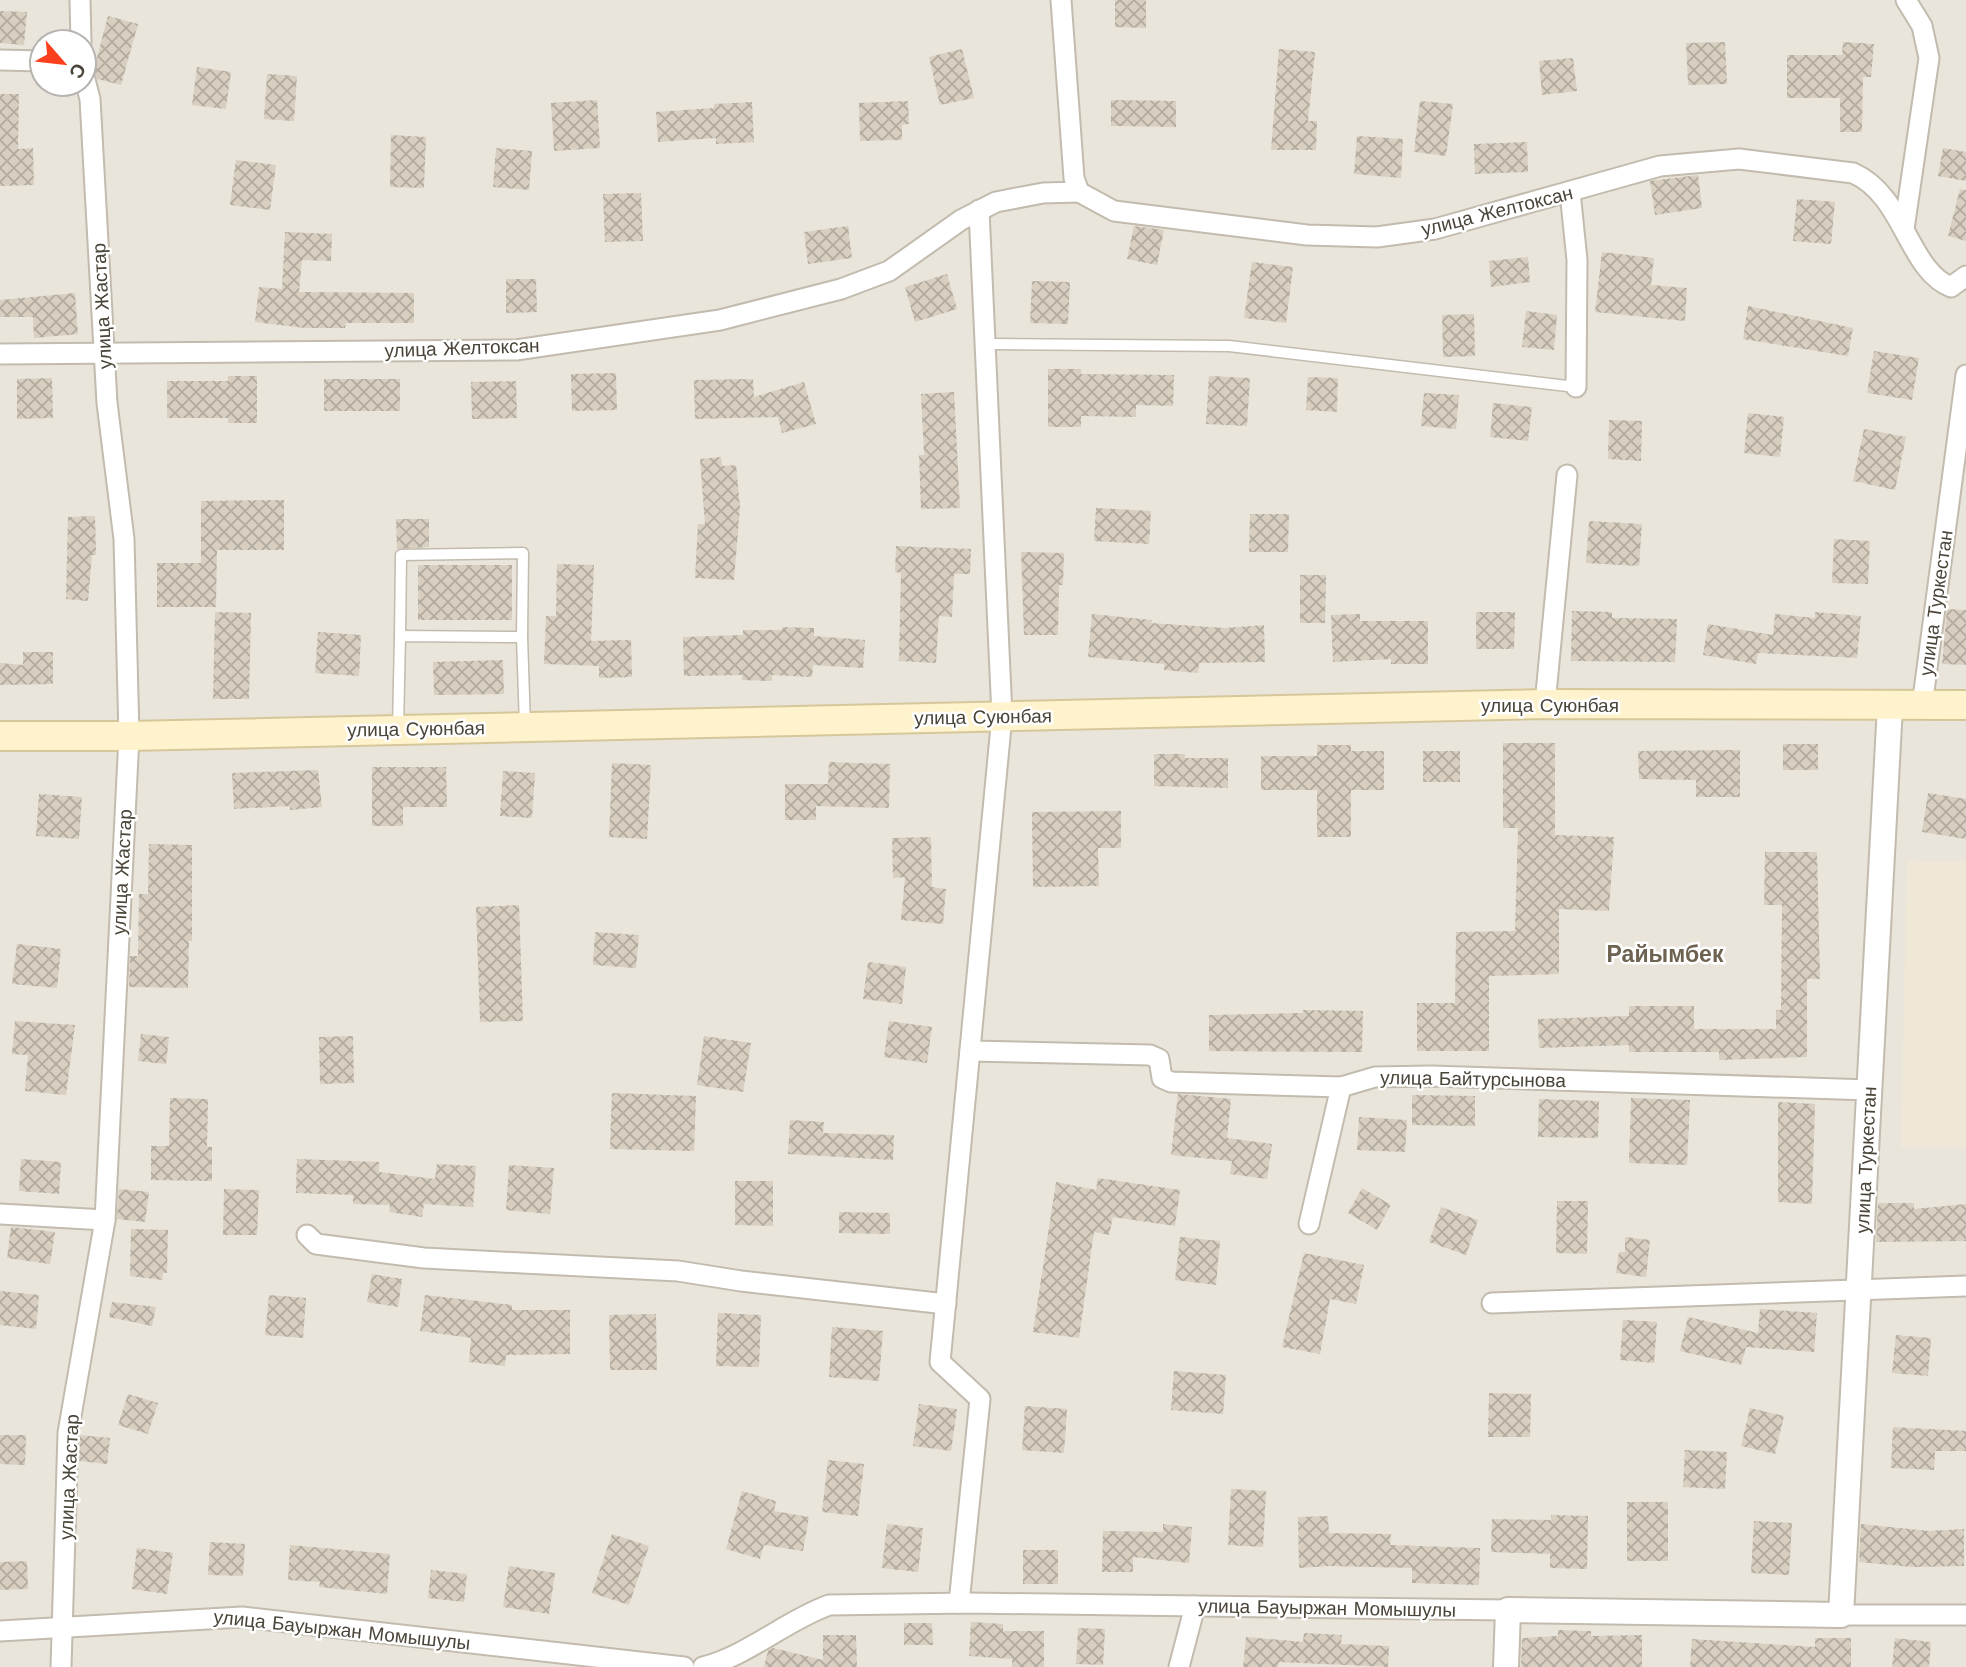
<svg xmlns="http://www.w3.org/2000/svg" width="1966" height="1667" font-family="'Work Sans',sans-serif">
	<defs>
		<pattern id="building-cross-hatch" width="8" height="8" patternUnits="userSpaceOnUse" patternTransform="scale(1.75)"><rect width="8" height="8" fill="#d8cfc1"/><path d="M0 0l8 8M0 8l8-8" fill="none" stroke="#b1aa9e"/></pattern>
	</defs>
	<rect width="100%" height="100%" fill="#f6f3ec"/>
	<path fill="#eae5da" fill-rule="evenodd" d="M0,0H1966V1667H0ZM42,42H84V84H42Z"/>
	<polygon fill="#efe8d6" points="1907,861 1966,862 1966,1147 1901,1147"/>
	<g fill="url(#building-cross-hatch)">
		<polygon points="1115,0 1146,0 1146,28 1115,27"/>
		<polygon points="0,11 27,12 24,45 0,43"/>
		<polygon points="108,16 138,24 121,85 97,79 94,69"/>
		<polygon points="1725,42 1727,84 1688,85 1686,43"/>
		<polygon points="1843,42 1874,44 1871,77 1863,77 1862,132 1840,132 1840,98 1787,98 1787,55 1842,55"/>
		<polygon points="962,49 974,98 940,105 929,57"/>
		<polygon points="1279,49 1315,52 1308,121 1317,121 1316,150 1271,150"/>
		<polygon points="1573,58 1577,91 1542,95 1539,61"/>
		<polygon points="197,67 231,72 226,109 192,105"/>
		<polygon points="267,74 297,76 294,121 264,119"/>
		<polygon points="0,94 19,94 18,149 33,148 34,185 0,186"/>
		<polygon points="597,100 600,148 554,151 551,103"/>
		<polygon points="1111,100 1176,101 1176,127 1111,126"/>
		<polygon points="908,101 909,124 902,125 902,140 860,141 859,103"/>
		<polygon points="1420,101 1453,104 1446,156 1414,152"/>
		<polygon points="752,102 754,142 716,144 716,138 658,142 656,112 714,108 714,104"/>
		<polygon points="391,135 426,137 424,188 390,187"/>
		<polygon points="1357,136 1403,139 1401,178 1354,174"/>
		<polygon points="1527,142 1528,172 1475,174 1474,144"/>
		<polygon points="496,148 532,151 529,190 493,187"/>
		<polygon points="1943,148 1966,152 1966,181 1938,176"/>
		<polygon points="236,160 276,165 270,210 230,205"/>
		<polygon points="1698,175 1702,208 1655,215 1650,181"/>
		<polygon points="1960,189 1966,190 1966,241 1948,236"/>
		<polygon points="641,193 643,241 605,242 603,194"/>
		<polygon points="1797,199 1835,202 1831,244 1793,241"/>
		<polygon points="848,226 852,258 808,264 804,232"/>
		<polygon points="1134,226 1164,230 1157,265 1127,259"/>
		<polygon points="285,232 332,234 331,261 302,260 299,292 414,293 414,323 346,323 345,328 305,328 255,322 259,287 282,289"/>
		<polygon points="1602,252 1654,258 1651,285 1687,288 1685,321 1595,312"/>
		<polygon points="1528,257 1530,282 1491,287 1489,261"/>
		<polygon points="1252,262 1293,267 1286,323 1244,318"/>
		<polygon points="947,274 957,309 915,322 905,287"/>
		<polygon points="506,279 536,279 537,312 506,313"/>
		<polygon points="1032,281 1070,282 1068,324 1030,323"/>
		<polygon points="75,293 78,334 34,338 33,317 0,317 0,300"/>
		<polygon points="1748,306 1853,328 1848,356 1743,339"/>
		<polygon points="1526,311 1557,315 1554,350 1522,347"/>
		<polygon points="1474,314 1475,356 1443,357 1442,315"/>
		<polygon points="1874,351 1919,358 1912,400 1867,393"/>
		<polygon points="1048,369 1081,369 1081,374 1174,375 1173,406 1136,405 1136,417 1081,416 1081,427 1048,427"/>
		<polygon points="616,373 617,410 572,411 571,374"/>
		<polygon points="228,376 257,376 257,423 228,423 228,418 167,418 167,381 228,381"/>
		<polygon points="1209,376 1250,378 1247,426 1206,424"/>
		<polygon points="1308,377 1338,378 1337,412 1306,410"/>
		<polygon points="52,378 53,418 17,419 17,379"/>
		<rect x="324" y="379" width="76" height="32"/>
		<polygon points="753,379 754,397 804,382 816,424 782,433 778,417 695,419 694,380"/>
		<polygon points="516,381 517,418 472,419 471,382"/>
		<polygon points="954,392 960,508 921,509 919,455 924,455 921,394"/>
		<polygon points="1424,393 1459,395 1456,429 1421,426"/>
		<polygon points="1493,403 1532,407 1528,441 1490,437"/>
		<polygon points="1748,413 1784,417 1780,457 1744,453"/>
		<polygon points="1609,420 1642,421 1641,461 1608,459"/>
		<polygon points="1864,429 1906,437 1895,490 1853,481"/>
		<polygon points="721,457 722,466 736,465 740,507 734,580 695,578 698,524 705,524 700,459"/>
		<polygon points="284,500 284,550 217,550 216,607 157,607 157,563 201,563 201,501"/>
		<polygon points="1096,508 1151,511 1149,544 1094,541"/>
		<polygon points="1250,514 1289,514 1288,552 1249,552"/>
		<polygon points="95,516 96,555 92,555 88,601 66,599 68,517"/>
		<polygon points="396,519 429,519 429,547 397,549"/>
		<polygon points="1589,521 1642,524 1639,566 1586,563"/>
		<polygon points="1834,539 1870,541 1868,584 1832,583"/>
		<polygon points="896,546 971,549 970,574 954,574 952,617 939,616 936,663 899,661 901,573 895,572"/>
		<polygon points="1021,552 1064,553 1063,585 1059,585 1058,635 1024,635"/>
		<polygon points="557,564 594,565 591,641 631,640 632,677 599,678 599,666 544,664 546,616 556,616"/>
		<rect x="418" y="565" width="94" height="55"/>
		<polygon points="1300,575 1326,575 1325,623 1300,623"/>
		<polygon points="1947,609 1966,610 1966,665 1942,664"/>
		<polygon points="1572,611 1612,612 1612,618 1677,619 1675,662 1571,661"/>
		<polygon points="215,612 251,613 249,699 213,699"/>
		<polygon points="1476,612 1515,612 1514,649 1476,649"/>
		<polygon points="1815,612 1861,616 1857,658 1758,653 1756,664 1703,655 1708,624 1773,635 1775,614 1815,618"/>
		<polygon points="1092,614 1152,620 1151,623 1225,628 1264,625 1265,662 1199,663 1198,673 1164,670 1164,664 1088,657"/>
		<polygon points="1360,614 1360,621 1428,621 1428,664 1391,664 1391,659 1333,662 1331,615"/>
		<polygon points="783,627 814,628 814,636 865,640 863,668 813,665 812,677 772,675 772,681 742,680 742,675 684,676 683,637 743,635 743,630 782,630"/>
		<polygon points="318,632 361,635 359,676 315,673"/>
		<polygon points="23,652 53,652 53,684 0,685 0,663 23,665"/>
		<polygon points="503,660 504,694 434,695 433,662"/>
		<polygon points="1503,743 1555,743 1555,835 1614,837 1609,911 1559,909 1559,974 1489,976 1489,1051 1417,1051 1417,1003 1455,1003 1456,932 1515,931 1518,828 1503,828"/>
		<rect x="1783" y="744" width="35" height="26"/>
		<polygon points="1317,745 1351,745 1351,751 1384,751 1384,790 1351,790 1351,837 1317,837 1317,790 1261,790 1261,756 1317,756"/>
		<polygon points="1740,750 1740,797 1696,797 1696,780 1639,779 1638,751"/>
		<rect x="1423" y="751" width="37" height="31"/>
		<polygon points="1154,754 1185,754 1185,758 1228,758 1228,788 1154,786"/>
		<polygon points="829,762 890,764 889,808 816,806 816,820 785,820 785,784 828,784"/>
		<polygon points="612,763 651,765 647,839 609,837"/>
		<polygon points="372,767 446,767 447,807 403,807 403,826 372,826"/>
		<polygon points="318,770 322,807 290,810 290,806 234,809 232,773"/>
		<polygon points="503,771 535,773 532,818 500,816"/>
		<polygon points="1928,793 1966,799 1966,839 1922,832"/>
		<polygon points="39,794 82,797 79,839 36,836"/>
		<polygon points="1121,811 1121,848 1098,848 1099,886 1033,887 1032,812"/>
		<polygon points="931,837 932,887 946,889 943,924 901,920 905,877 893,878 892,838"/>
		<polygon points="149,844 192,845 192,941 189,941 188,988 129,987 130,956 138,956 139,894 148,894"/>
		<polygon points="1765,852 1817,852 1820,979 1807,979 1807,1057 1719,1060 1719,1052 1629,1052 1629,1045 1539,1048 1538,1019 1629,1016 1629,1006 1694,1006 1694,1029 1776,1029 1776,1010 1781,1010 1782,905 1764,905"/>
		<polygon points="519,905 523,1021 480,1022 476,907"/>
		<polygon points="595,932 639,935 636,968 593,965"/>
		<polygon points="17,944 61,949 57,988 12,984"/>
		<polygon points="868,962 906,967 902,1004 863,999"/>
		<polygon points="1303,1010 1363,1011 1362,1052 1209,1051 1209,1015 1303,1013"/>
		<polygon points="15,1021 75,1025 66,1095 25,1091 28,1055 12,1054"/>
		<polygon points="889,1021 932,1027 927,1063 884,1057"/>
		<polygon points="141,1034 169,1037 166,1064 138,1061"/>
		<polygon points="353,1036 354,1083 320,1084 319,1037"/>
		<polygon points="704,1036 751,1043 743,1092 697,1085"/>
		<polygon points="612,1093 696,1096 694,1151 610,1149"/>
		<polygon points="1178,1094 1231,1099 1227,1138 1272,1144 1267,1179 1230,1174 1232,1161 1171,1155"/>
		<polygon points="1412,1095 1475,1096 1475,1126 1412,1125"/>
		<polygon points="170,1098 208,1099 207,1147 212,1147 212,1181 151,1180 151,1146 169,1146"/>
		<polygon points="1631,1098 1690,1100 1687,1165 1629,1163"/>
		<polygon points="1539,1099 1599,1101 1598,1138 1538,1137"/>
		<polygon points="1778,1102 1815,1104 1812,1204 1778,1202"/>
		<polygon points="1359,1117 1407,1120 1405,1152 1357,1150"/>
		<polygon points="790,1120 824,1122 823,1133 894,1135 893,1160 788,1154"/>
		<polygon points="21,1159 61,1162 59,1194 19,1191"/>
		<polygon points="297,1159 379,1162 379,1172 435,1179 437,1164 476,1166 473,1207 424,1204 422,1217 389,1212 390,1205 353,1204 353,1195 296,1193"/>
		<polygon points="509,1165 554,1168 550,1214 506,1210"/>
		<polygon points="1098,1178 1180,1190 1175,1226 1113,1217 1109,1235 1094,1232 1079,1338 1033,1332 1056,1182 1096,1190"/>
		<polygon points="735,1181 773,1181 773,1226 735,1225"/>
		<polygon points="1362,1188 1391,1205 1377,1230 1348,1213"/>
		<polygon points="119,1189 149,1192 145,1222 117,1219"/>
		<polygon points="224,1189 259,1190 257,1235 223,1235"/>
		<polygon points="1557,1201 1588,1201 1587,1254 1556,1253"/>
		<polygon points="1878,1203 1914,1203 1914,1209 1966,1204 1966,1241 1876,1242"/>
		<polygon points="1441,1207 1478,1220 1466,1255 1429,1242"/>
		<polygon points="839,1212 890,1213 890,1234 839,1233"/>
		<polygon points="11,1227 55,1232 50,1264 7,1258"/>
		<polygon points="131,1229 168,1230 167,1273 163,1273 162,1280 130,1276"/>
		<polygon points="1180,1237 1220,1241 1216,1285 1175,1280"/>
		<polygon points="1625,1237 1650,1240 1646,1277 1616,1273 1619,1252 1625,1252"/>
		<polygon points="1304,1253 1364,1265 1356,1304 1330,1299 1320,1354 1282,1347"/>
		<polygon points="372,1274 402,1279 398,1307 367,1302"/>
		<polygon points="0,1291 39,1295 36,1329 0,1325"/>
		<polygon points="269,1295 306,1298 303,1338 265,1335"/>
		<polygon points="425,1295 512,1305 512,1310 570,1310 570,1354 506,1355 505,1366 469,1362 471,1338 420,1331"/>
		<polygon points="112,1302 156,1307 152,1326 109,1317"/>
		<polygon points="1760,1309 1817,1313 1814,1352 1746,1347 1741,1365 1680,1351 1688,1317 1758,1333"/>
		<polygon points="718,1313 761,1315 759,1367 716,1366"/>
		<polygon points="656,1314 657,1370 610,1370 609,1315"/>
		<polygon points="1623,1320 1657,1322 1654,1363 1620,1360"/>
		<polygon points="832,1327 883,1331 879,1381 829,1377"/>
		<polygon points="1896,1335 1931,1338 1928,1376 1892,1373"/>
		<polygon points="1174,1371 1226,1375 1223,1414 1171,1410"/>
		<polygon points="1489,1393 1531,1394 1530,1437 1488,1437"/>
		<polygon points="128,1394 158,1403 148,1434 118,1425"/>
		<polygon points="919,1404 957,1409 951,1451 913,1446"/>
		<polygon points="1025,1406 1067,1409 1064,1453 1022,1450"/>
		<polygon points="1750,1408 1784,1416 1775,1454 1741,1446"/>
		<polygon points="1893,1427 1966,1431 1966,1451 1935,1451 1934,1470 1891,1468"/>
		<polygon points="0,1435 26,1435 25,1465 0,1464"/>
		<polygon points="80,1435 110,1438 107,1464 79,1461"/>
		<polygon points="1685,1450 1727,1452 1725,1489 1683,1487"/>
		<polygon points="828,1460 864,1464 858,1516 822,1512"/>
		<polygon points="1231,1489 1266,1491 1263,1547 1228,1545"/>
		<polygon points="742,1491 776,1501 774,1511 809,1517 803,1551 764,1545 760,1559 726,1549"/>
		<rect x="1627" y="1502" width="41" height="59"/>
		<polygon points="1551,1515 1588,1516 1587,1569 1550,1568 1550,1554 1491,1552 1492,1519 1551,1520"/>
		<polygon points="1328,1516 1329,1533 1391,1534 1390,1545 1480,1548 1479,1585 1412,1583 1412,1568 1330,1566 1299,1568 1298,1517"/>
		<polygon points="1754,1521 1792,1523 1789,1575 1751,1573"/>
		<polygon points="887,1524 923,1528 918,1572 882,1568"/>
		<polygon points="1163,1524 1192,1527 1189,1563 1133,1557 1133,1572 1102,1572 1103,1531 1163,1532"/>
		<polygon points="1861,1524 1929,1531 1964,1529 1964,1566 1913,1567 1859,1562"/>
		<polygon points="612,1534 649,1546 629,1605 592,1593"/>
		<polygon points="210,1542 245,1544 243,1576 208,1575"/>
		<polygon points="290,1545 390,1554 387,1594 319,1587 320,1582 288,1580"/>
		<polygon points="137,1548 173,1553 167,1594 132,1589"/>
		<rect x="1023" y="1550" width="35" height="34"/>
		<polygon points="27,1561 28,1589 0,1590 0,1562"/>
		<polygon points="509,1566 555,1573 549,1614 503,1607"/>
		<polygon points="431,1570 467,1574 464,1602 428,1598"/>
		<polygon points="971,1622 1003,1624 1003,1631 1044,1631 1044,1667 1012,1667 1012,1659 969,1656"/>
		<polygon points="904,1623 932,1623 933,1645 904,1645"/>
		<polygon points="1078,1628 1105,1629 1103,1665 1076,1664"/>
		<polygon points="1558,1630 1591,1631 1591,1636 1642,1635 1642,1667 1521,1667 1522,1638 1558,1636"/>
		<polygon points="1304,1633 1342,1635 1341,1644 1389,1646 1388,1667 1279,1662 1278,1667 1243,1667 1246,1637 1303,1642"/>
		<polygon points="823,1635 856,1635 857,1667 823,1667 823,1664 823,1667 764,1667 768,1651 773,1648 823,1660"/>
		<polygon points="1815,1638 1851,1638 1851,1667 1690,1667 1692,1639 1815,1647"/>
		<polygon points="1895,1638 1931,1642 1929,1667 1892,1667"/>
	</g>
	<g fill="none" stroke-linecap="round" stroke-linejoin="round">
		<g stroke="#c2bbae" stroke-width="13">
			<g id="service">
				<polyline points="987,344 1229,346 1576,387"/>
				<polyline points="400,636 401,555 523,553 522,637"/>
				<polyline points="398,728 400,636 522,637 525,726"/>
			</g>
		</g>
		<g stroke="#c2bbae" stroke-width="23">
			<g id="minor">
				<polyline points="80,0 81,42"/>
				<path d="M1061,0L1074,178L1079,192L1114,211L1307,235L1377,237L1435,229L1660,166L1739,159L1853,173C1904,195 1908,270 1951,287L1966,276"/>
				<polyline points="0,60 42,61"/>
				<polyline points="1570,192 1577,260 1576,387"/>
				<polyline points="1904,229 1929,58 1922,26 1906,0"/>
				<polyline points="0,354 516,350 720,320 841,289 889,271 961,220 996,202 1043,193 1079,192"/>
				<polyline points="1545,704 1567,475"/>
				<polyline points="1922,706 1966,375"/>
				<polyline points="970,1051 1150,1055 1159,1059 1162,1078 1171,1082 1341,1087 1375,1077 1431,1076 1870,1090"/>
				<polyline points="0,1214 105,1220"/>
				<polyline points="1309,1224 1341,1087"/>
				<polyline points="307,1235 316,1244 424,1258 678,1271 741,1281 946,1304"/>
				<polyline points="1492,1303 1966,1286"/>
				<polyline points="959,1603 980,1399 940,1362 1002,716 979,210"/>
				<polyline points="1841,1615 1966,1615"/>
				<polyline points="0,1631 242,1617 684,1667"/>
				<polyline points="61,1667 68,1433 105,1220 129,736 124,539 107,403 90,99 84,76"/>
				<path d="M703,1667C749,1655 785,1621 829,1605L969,1603L1508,1610"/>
				<polyline points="1179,1667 1195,1606"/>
			</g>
		</g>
		<g stroke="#c2bbae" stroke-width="28">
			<polyline id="tertiary" points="1506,1667 1508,1610 1841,1615 1890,706"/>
		</g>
		<g stroke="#d6c79b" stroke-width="32">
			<polyline id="secondary" points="0,736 129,736 1545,704 1966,705"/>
		</g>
		<use href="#service" stroke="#fff" stroke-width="10"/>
		<use href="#minor" stroke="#fff" stroke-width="19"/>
		<use href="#tertiary" stroke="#fff" stroke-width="24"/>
		<use href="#secondary" stroke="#fff3cd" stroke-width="28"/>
	</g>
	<g text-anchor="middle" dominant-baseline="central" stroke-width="5" stroke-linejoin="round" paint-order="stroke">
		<g font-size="19" fill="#4b4439" stroke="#fff">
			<text transform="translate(1497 211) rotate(-14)">улица Желтоксан</text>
			<text transform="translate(102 306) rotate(-93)">улица Жастар</text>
			<text transform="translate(462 348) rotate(-2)">улица Желтоксан</text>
			<text transform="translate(1936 603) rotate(-82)">улица Туркестан</text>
			<text x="1550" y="705">улица Суюнбая</text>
			<text transform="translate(983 717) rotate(-1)">улица Суюнбая</text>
			<text transform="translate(416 729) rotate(-1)">улица Суюнбая</text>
			<text transform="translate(122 872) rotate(-87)">улица Жастар</text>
			<text transform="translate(1473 1079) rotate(1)">улица Байтурсынова</text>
			<text transform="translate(1866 1160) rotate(-87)">улица Туркестан</text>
			<text transform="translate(69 1477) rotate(-87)">улица Жастар</text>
			<text transform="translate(1327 1608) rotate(1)">улица Бауыржан Момышулы</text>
			<text transform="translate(342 1630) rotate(6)">улица Бауыржан Момышулы</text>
		</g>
		<g font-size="23" font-weight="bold" fill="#6e6250" stroke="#fff">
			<text x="1665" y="954">Райымбек</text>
		</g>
	</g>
	<g transform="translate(63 63) rotate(118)"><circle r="33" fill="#ffffff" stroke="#b7b4b0" stroke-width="2"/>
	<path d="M0-5L12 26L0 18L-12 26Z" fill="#fc3f1d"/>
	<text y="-10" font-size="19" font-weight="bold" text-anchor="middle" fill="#4b4439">С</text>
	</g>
</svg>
